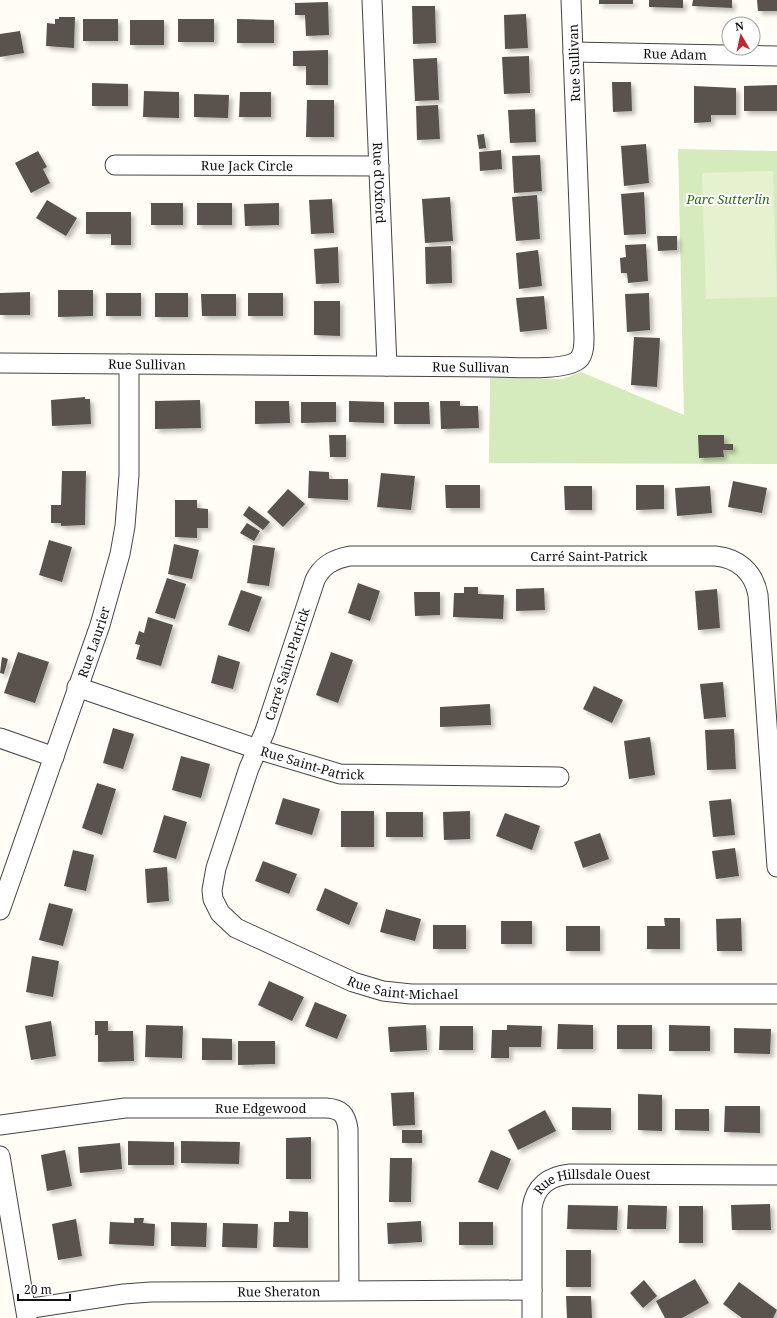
<svg xmlns="http://www.w3.org/2000/svg" width="777" height="1318" font-family="'Noto Serif',serif">
	<defs>
		<filter id="shadow"><feDropShadow dx="3.5" dy="3.5" stdDeviation="2" flood-color="#0004"/></filter>
	</defs>
	<rect width="100%" height="100%" fill="#fffdf5"/>
	<polygon fill="#d5ebbd" points="678,149 777,151 777,464 489,463 490,378 562,379 581,372 684,415"/>
	<polygon fill="#e6f2cf" points="773,171 777,297 706,299 702,173"/>
	<g fill="#5a524d" filter="url(#shadow)">
		<rect x="599" y="0" width="34" height="4"/>
		<polygon points="649,0 683,0 683,8 649,7"/>
		<polygon points="693,0 732,0 732,8 692,6"/>
		<polygon points="757,0 777,0 777,11 758,11"/>
		<polygon points="328,2 329,35 306,36 305,15 295,15 295,3"/>
		<polygon points="412,6 435,6 436,43 413,44"/>
		<polygon points="526,14 528,48 505,49 504,15"/>
		<polygon points="59,17 75,17 74,48 46,46 47,23 55,24 55,19 59,19"/>
		<rect x="83" y="19" width="35" height="22"/>
		<rect x="178" y="19" width="36" height="23"/>
		<polygon points="237,19 274,20 274,43 237,43"/>
		<rect x="130" y="20" width="34" height="25"/>
		<polygon points="20,31 24,53 0,57 0,34"/>
		<polygon points="328,50 328,85 306,85 306,66 293,66 293,51"/>
		<polygon points="529,56 530,93 504,94 502,57"/>
		<polygon points="437,58 439,100 415,101 413,59"/>
		<polygon points="612,82 631,82 632,111 613,112"/>
		<polygon points="92,83 128,84 128,106 92,106"/>
		<polygon points="777,85 777,111 744,111 744,86"/>
		<polygon points="694,86 736,88 736,115 711,115 711,122 694,123"/>
		<polygon points="144,91 179,92 179,118 143,117"/>
		<polygon points="240,92 271,92 271,117 239,117"/>
		<polygon points="194,94 229,95 228,118 194,117"/>
		<polygon points="307,100 334,100 334,137 306,137"/>
		<polygon points="438,105 440,139 417,140 416,106"/>
		<polygon points="535,109 536,142 510,143 508,110"/>
		<polygon points="484,134 486,148 479,149 477,135"/>
		<polygon points="646,144 649,183 624,186 621,146"/>
		<polygon points="501,150 502,169 480,171 479,152"/>
		<polygon points="38,151 47,167 43,169 50,183 31,193 15,163"/>
		<polygon points="540,155 542,191 514,193 512,156"/>
		<polygon points="644,192 646,234 624,235 621,194"/>
		<polygon points="537,195 540,239 516,241 512,197"/>
		<polygon points="450,197 453,241 425,243 422,199"/>
		<polygon points="332,199 334,233 311,234 309,200"/>
		<polygon points="47,200 77,218 66,236 36,218"/>
		<rect x="151" y="203" width="32" height="22"/>
		<rect x="197" y="203" width="35" height="22"/>
		<polygon points="279,203 279,225 245,226 244,204"/>
		<polygon points="86,212 131,212 131,245 111,245 111,234 86,234"/>
		<polygon points="657,236 677,236 677,250 658,251"/>
		<polygon points="646,244 648,281 628,283 627,273 621,273 620,258 626,257 625,245"/>
		<polygon points="451,246 452,283 426,284 425,247"/>
		<polygon points="338,247 339,283 316,284 314,249"/>
		<polygon points="538,250 542,286 519,289 516,253"/>
		<polygon points="58,290 93,290 93,316 58,317"/>
		<polygon points="30,292 30,315 0,315 0,293"/>
		<rect x="106" y="293" width="35" height="23"/>
		<rect x="155" y="293" width="33" height="24"/>
		<rect x="248" y="293" width="35" height="23"/>
		<polygon points="649,293 650,330 627,332 625,294"/>
		<polygon points="201,294 236,294 236,316 202,316"/>
		<polygon points="544,296 547,329 520,332 516,298"/>
		<polygon points="314,301 340,301 340,336 314,335"/>
		<polygon points="634,337 660,338 657,387 631,385"/>
		<polygon points="85,397 85,399 90,399 91,424 52,426 51,400"/>
		<polygon points="200,400 201,428 155,429 155,401"/>
		<polygon points="255,401 289,401 290,423 255,424"/>
		<polygon points="349,401 384,402 384,423 349,422"/>
		<polygon points="440,401 460,401 460,406 478,406 479,428 441,429"/>
		<polygon points="301,402 336,402 336,422 301,423"/>
		<polygon points="394,402 429,402 430,424 394,424"/>
		<polygon points="329,435 346,435 346,457 330,457"/>
		<polygon points="698,435 724,435 724,444 733,444 733,450 723,450 724,457 699,458"/>
		<polygon points="62,471 86,471 85,525 61,526 61,523 51,523 51,505 61,505"/>
		<polygon points="309,471 329,472 329,479 348,479 348,500 308,498"/>
		<polygon points="381,473 415,476 411,510 377,507"/>
		<polygon points="733,481 767,488 762,513 728,507"/>
		<polygon points="445,485 480,485 480,508 446,508"/>
		<polygon points="636,485 664,485 664,509 636,510"/>
		<polygon points="564,486 592,486 592,510 565,510"/>
		<polygon points="710,486 712,513 677,516 675,488"/>
		<polygon points="288,489 305,504 283,527 267,512"/>
		<polygon points="175,500 197,500 197,508 208,509 208,528 197,528 197,538 175,537"/>
		<polygon points="249,506 270,522 263,530 243,515"/>
		<polygon points="247,523 260,531 254,541 240,533"/>
		<polygon points="49,540 72,547 62,582 39,575"/>
		<polygon points="174,544 199,550 192,579 168,574"/>
		<polygon points="253,545 275,548 269,586 247,583"/>
		<polygon points="167,578 186,584 175,619 155,613"/>
		<polygon points="358,583 380,591 370,621 348,613"/>
		<polygon points="464,587 478,587 478,594 504,595 503,619 453,617 454,593 464,593"/>
		<polygon points="544,588 545,610 516,611 516,589"/>
		<polygon points="717,589 720,628 698,630 695,591"/>
		<polygon points="241,590 262,597 249,632 228,625"/>
		<polygon points="414,592 440,592 440,615 415,616"/>
		<polygon points="148,617 173,625 161,666 136,659 140,645 135,644 139,631 144,633"/>
		<polygon points="18,652 49,662 35,703 4,693"/>
		<polygon points="331,652 353,660 338,703 316,695"/>
		<polygon points="218,655 240,662 233,689 211,683"/>
		<polygon points="2,657 8,659 4,674 0,673"/>
		<polygon points="723,682 726,717 704,719 700,684"/>
		<polygon points="594,686 623,700 612,723 583,709"/>
		<polygon points="490,704 491,725 440,727 440,707"/>
		<polygon points="113,728 134,734 123,769 103,763"/>
		<polygon points="734,729 736,769 707,770 705,730"/>
		<polygon points="650,737 655,775 629,779 624,741"/>
		<polygon points="181,756 210,764 201,798 172,790"/>
		<polygon points="97,783 116,789 102,835 82,828"/>
		<polygon points="283,798 320,809 312,835 275,824"/>
		<polygon points="731,799 735,835 713,837 709,801"/>
		<rect x="341" y="811" width="33" height="36"/>
		<polygon points="470,811 470,839 444,840 443,812"/>
		<rect x="386" y="812" width="37" height="25"/>
		<polygon points="505,813 540,826 532,850 496,836"/>
		<polygon points="164,815 187,822 176,859 153,852"/>
		<polygon points="600,833 609,859 583,868 574,842"/>
		<polygon points="735,848 739,876 716,879 712,851"/>
		<polygon points="73,850 94,855 86,891 64,886"/>
		<polygon points="263,861 297,874 289,894 255,881"/>
		<polygon points="167,867 169,901 147,903 145,869"/>
		<polygon points="325,888 358,903 349,925 316,910"/>
		<polygon points="49,903 73,909 63,946 39,940"/>
		<polygon points="386,909 421,919 415,941 380,932"/>
		<polygon points="664,918 680,918 680,949 647,949 647,926 665,926"/>
		<polygon points="741,918 742,951 717,951 716,919"/>
		<rect x="501" y="921" width="31" height="23"/>
		<rect x="433" y="925" width="33" height="24"/>
		<rect x="566" y="926" width="34" height="25"/>
		<polygon points="32,956 59,961 53,997 26,992"/>
		<polygon points="269,981 304,997 292,1021 258,1005"/>
		<polygon points="315,1002 347,1015 337,1039 305,1026"/>
		<polygon points="51,1021 56,1056 31,1060 25,1026"/>
		<polygon points="95,1021 108,1021 108,1031 133,1031 134,1061 98,1062 98,1035 95,1035"/>
		<polygon points="558,1024 593,1025 593,1049 557,1049"/>
		<polygon points="146,1025 183,1026 182,1058 145,1057"/>
		<polygon points="426,1025 427,1050 390,1052 388,1027"/>
		<polygon points="507,1025 542,1026 541,1047 509,1047 509,1058 491,1058 492,1030 507,1030"/>
		<rect x="617" y="1025" width="35" height="24"/>
		<polygon points="669,1025 710,1026 710,1051 669,1051"/>
		<polygon points="440,1026 473,1026 473,1050 439,1050"/>
		<polygon points="734,1028 771,1029 770,1054 734,1053"/>
		<polygon points="202,1038 232,1039 232,1060 202,1060"/>
		<polygon points="238,1041 275,1041 275,1064 238,1065"/>
		<polygon points="414,1092 415,1125 393,1126 391,1093"/>
		<polygon points="638,1094 662,1095 662,1131 638,1130"/>
		<polygon points="725,1106 760,1106 760,1133 724,1132"/>
		<polygon points="572,1107 611,1108 611,1130 572,1130"/>
		<polygon points="675,1109 709,1109 709,1131 675,1130"/>
		<polygon points="545,1110 556,1131 518,1150 508,1130"/>
		<rect x="402" y="1130" width="20" height="13"/>
		<polygon points="311,1137 311,1179 286,1179 286,1138"/>
		<polygon points="128,1141 174,1142 174,1165 128,1165"/>
		<polygon points="181,1141 240,1142 239,1164 181,1163"/>
		<polygon points="120,1143 122,1169 80,1173 78,1147"/>
		<polygon points="65,1150 72,1186 47,1191 41,1155"/>
		<polygon points="491,1150 511,1159 498,1190 478,1182"/>
		<polygon points="390,1158 412,1158 411,1202 389,1202"/>
		<polygon points="770,1204 771,1230 732,1230 731,1205"/>
		<polygon points="568,1205 618,1206 617,1230 567,1229"/>
		<polygon points="628,1205 667,1206 666,1229 627,1229"/>
		<rect x="679" y="1206" width="24" height="37"/>
		<polygon points="289,1211 308,1212 308,1248 273,1247 274,1222 289,1222"/>
		<polygon points="134,1218 144,1218 143,1223 155,1224 154,1246 109,1244 110,1222 134,1223"/>
		<polygon points="76,1219 82,1256 58,1260 52,1224"/>
		<polygon points="421,1221 422,1242 388,1244 387,1223"/>
		<polygon points="171,1222 207,1223 206,1247 171,1246"/>
		<rect x="459" y="1222" width="34" height="23"/>
		<polygon points="223,1223 258,1224 257,1248 222,1247"/>
		<rect x="566" y="1250" width="25" height="37"/>
		<polygon points="695,1279 709,1303 682,1318 665,1318 656,1301"/>
		<polygon points="644,1280 657,1296 643,1308 630,1293"/>
		<polygon points="739,1282 777,1310 773,1318 742,1318 723,1304"/>
		<polygon points="566,1296 591,1296 592,1318 567,1318"/>
	</g>
	<g fill="none" stroke-linecap="round" stroke-linejoin="round">
		<g stroke="#444" stroke-width="21">
			<g id="street">
				<path id="s1" d="M372,0L387,366"/>
				<path id="s2" d="M573,52L777,56"/>
				<path id="s3" d="M115,165L379,166"/>
				<path id="s4" d="M0,363L492,367C510,367 570,372 580,358C584,352 584,344 584,337L571,0"/>
				<path id="s5" d="M77,687L257,749L340,774L559,777"/>
				<polyline points="0,738 54,757"/>
				<path id="s6" d="M777,867L758,595C754,572 738,558 715,556H350C334,559 322,565 315,580L265,731L249,768L216,868L212,890L213,899L220,913L236,928L353,982L383,991L411,994H777"/>
				<path id="s7" d="M0,910L100,625L120,554L125,526L129,475V364"/>
				<path id="s8" d="M0,1125L125,1108H326C341,1109 346,1114 348,1129L349,1290"/>
				<polyline points="0,1156 27,1318"/>
				<path id="s9" d="M26,1309L124,1294L151,1292L532,1290"/>
				<path id="s10" d="M532,1318V1208C535,1186 549,1176 570,1174L777,1175"/>
			</g>
		</g>
		<use href="#street" stroke="#fff" stroke-width="19"/>
	</g>
	<g text-anchor="middle" dominant-baseline="central" stroke-width="4" stroke-linejoin="round" paint-order="stroke">
		<g font-size="13" fill="#111" stroke="#fff">
			<text stroke="none"><textPath href="#s2" startOffset="102">Rue Adam</textPath></text>
			<text transform="translate(574 63) rotate(-92)">Rue Sullivan</text>
			<text stroke="none"><textPath href="#s3" startOffset="132">Rue Jack Circle</textPath></text>
			<text stroke="none"><textPath href="#s1" startOffset="183">Rue d'Oxford</textPath></text>
			<text stroke="none"><textPath href="#s4" startOffset="147">Rue Sullivan</textPath></text>
			<text stroke="none"><textPath href="#s4" startOffset="471">Rue Sullivan</textPath></text>
			<text x="589" y="556">Carré Saint-Patrick</text>
			<text stroke="none"><textPath href="#s7" startOffset="284">Rue Laurier</textPath></text>
			<text transform="translate(287 664) rotate(-72)">Carré Saint-Patrick</text>
			<text stroke="none"><textPath href="#s5" startOffset="248">Rue Saint-Patrick</textPath></text>
			<text stroke="none"><textPath href="#s6" startOffset="1298">Rue Saint-Michael</textPath></text>
			<text stroke="none"><textPath href="#s8" startOffset="262">Rue Edgewood</textPath></text>
			<text stroke="none"><textPath href="#s10" startOffset="186">Rue Hillsdale Ouest</textPath></text>
			<text stroke="none"><textPath href="#s9" startOffset="254">Rue Sheraton</textPath></text>
		</g>
		<g font-size="13" font-style="italic" fill="#2f6b1f" stroke="#fff">
			<text x="728" y="199">Parc Sutterlin</text>
		</g>
	</g>
	<g transform="translate(741 36) rotate(351)"><circle r="19" fill="#ffffff" stroke="#a0a0a0"/>
	<path d="M0-3L7 15L0 10L-7 15Z" fill="#c4262e"/>
	<text y="-6" font-size="11" font-weight="bold" text-anchor="middle" fill="#111111">N</text>
	</g>
	<path d="M18 1294v6h52v-6" fill="none" stroke="#111111" stroke-width="2"/>
	<text x="24" y="1294" font-size="12" fill="#111111" stroke="#ffffff" stroke-width="3" paint-order="stroke">20 m</text>
</svg>
